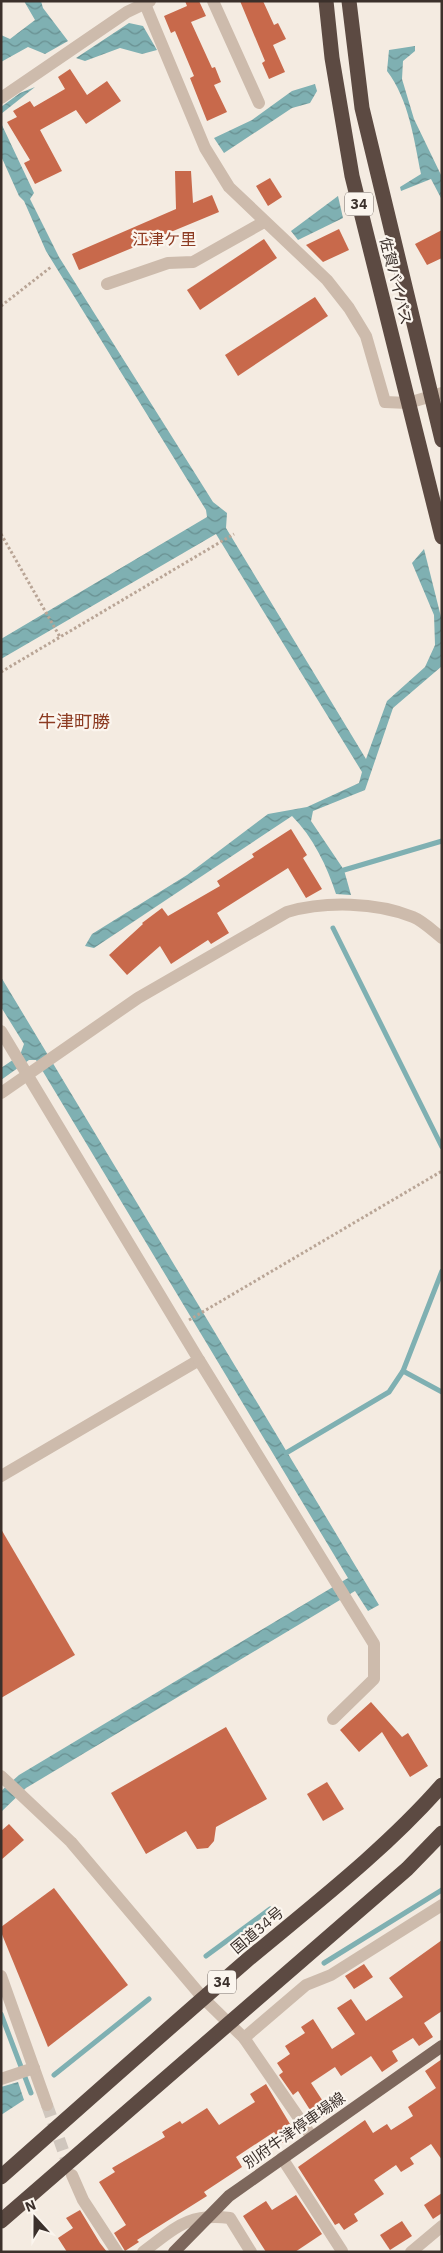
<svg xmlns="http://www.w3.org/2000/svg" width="443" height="2253" font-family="'IBM Plex Sans','Noto Sans JP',sans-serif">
	<defs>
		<pattern id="water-waves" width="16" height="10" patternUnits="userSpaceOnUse" patternTransform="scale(1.25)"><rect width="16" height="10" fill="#7fb0b2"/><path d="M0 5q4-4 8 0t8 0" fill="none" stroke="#699091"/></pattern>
	</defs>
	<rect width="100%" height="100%" fill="#f4ebe1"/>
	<g fill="url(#water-waves)">
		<polygon points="24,1 41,1 43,8 68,41 45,54 28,47 1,62 1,35 10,39 35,20"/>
		<polygon points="129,23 143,26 157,50 142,54 120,48 85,61 76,58"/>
		<path d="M415,46V51L403,61L402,79L414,119L442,177V200L431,179L401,191L400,187L421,174C414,139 409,100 387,71L389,50Z"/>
		<polygon points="315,84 317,91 310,103 292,108 224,153 214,138 252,120 292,91"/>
		<polygon points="35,87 1,114 1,107 20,93"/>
		<path d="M1,123L34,193L30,199L59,257L213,502L227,513L226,528L366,759L387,701L425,667L435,645L434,615L412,563L424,549L442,621V666L393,708L365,790L313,811L311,821L344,870L351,895L336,894C327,866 313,837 292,816L94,948L85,946L92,934L187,875L268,814L307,807L359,783L362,772L216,534L1,659V639L207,517L206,510L46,251L24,201L19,196L1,156Z"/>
		<polygon points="338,196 343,218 298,240 291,231"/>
		<polygon points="1,977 379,1605 368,1611 355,1591 26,1788 1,1812 1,1791 19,1775 348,1578 36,1060 29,1060 1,1080 1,1068 20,1055 24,1044 1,1007"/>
		<polygon points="18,2082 24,2100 1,2115 1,2087"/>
	</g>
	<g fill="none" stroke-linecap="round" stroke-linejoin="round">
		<g stroke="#7fb0b2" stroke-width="5">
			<polyline points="344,870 442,841"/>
			<polyline points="333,928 442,1147"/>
			<polyline points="403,1371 442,1392"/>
			<polyline points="286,1453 389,1392 403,1371 442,1271"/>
			<polyline points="206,1956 270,1909"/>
			<polyline points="324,1963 442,1890"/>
			<polyline points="1,2014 31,2093"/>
			<polyline points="54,2075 149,1999"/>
		</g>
	</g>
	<g fill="#c8694b">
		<polygon points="185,1 199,1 206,16 191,22 212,68 215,67 221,82 214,85 227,112 207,121 190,78 194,76 175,31 171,33 164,16 187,6"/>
		<polygon points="240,1 263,1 274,25 278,23 286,39 273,45 285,72 269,79 262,63 265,61"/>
		<polygon points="70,69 87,95 107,81 121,101 86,124 76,110 40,130 62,171 35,184 24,163 30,160 7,122 17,117 13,111 30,101 34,107 65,89 58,77"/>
		<polygon points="175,171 191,171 193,203 212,195 219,212 79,270 72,254 176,209"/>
		<polygon points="270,178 282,197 268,206 256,186"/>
		<polygon points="339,229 349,250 323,262 306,245"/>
		<polygon points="442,230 442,258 427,265 415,244"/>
		<polygon points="264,239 277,258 200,310 187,290"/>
		<polygon points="315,297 328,316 238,376 225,355"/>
		<polygon points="291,829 307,855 303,858 322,889 306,898 288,868 217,913 229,933 211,944 208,940 171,964 160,946 127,975 109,955 143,924 142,923 162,908 168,916 220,886 217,881 254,857 252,854"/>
		<polygon points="1,1529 75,1655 1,1698"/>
		<polygon points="371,1702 402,1737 408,1733 428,1766 410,1777 382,1732 359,1752 340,1730"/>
		<polygon points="226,1727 267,1799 216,1827 214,1841 208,1848 197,1849 186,1831 146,1854 111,1793"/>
		<polygon points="327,1782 344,1809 323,1821 307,1794"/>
		<polygon points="9,1824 24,1840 1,1860 1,1831"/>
		<polygon points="54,1888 128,1985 48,2047 1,1932 1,1927"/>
		<polygon points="442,1940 442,2011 424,2023 433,2037 419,2046 413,2038 392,2051 398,2061 382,2072 371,2056 341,2076 335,2067 311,2083 330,2112 317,2121 298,2091 293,2095 279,2075 283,2072 277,2063 290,2054 285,2046 305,2033 301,2027 313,2019 332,2049 355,2034 337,2008 351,1999 366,2021 403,1997 389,1978"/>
		<polygon points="364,1964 373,1977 354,1989 345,1976"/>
		<polygon points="442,2059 442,2160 431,2144 410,2158 414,2164 401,2172 396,2165 374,2180 384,2194 354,2214 358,2221 344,2230 339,2223 335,2225 298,2167 365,2120 373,2133 387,2124 391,2130 413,2116 408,2107 436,2088 425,2071"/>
		<polygon points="266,2084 296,2134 282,2143 274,2132 236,2157 242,2167 204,2192 207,2196 137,2240 139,2242 125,2251 114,2233 126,2225 99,2182 115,2172 112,2168 165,2137 162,2132 180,2121 182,2124 207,2108 219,2125 255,2102 250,2094"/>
		<polygon points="442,2193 442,2213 433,2219 424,2205"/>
		<polygon points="296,2195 322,2234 295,2252 266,2252 243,2216 266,2201 272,2210"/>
		<polygon points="80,2210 100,2243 107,2252 67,2252 58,2238 73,2228 66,2218"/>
		<polygon points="402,2221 412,2236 390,2250 380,2235"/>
	</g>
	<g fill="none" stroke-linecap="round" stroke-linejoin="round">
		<polyline stroke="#cfc6bd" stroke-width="12" stroke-dasharray="12 6" stroke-linecap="butt" points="47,2105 70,2170"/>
		<g stroke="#b9a596" stroke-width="3" stroke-dasharray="2.5 2.5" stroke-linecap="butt">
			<polyline points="1,306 51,267"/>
			<polyline points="1,534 60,637"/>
			<polyline points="1,672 234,534"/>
			<polyline points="189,1320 442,1171"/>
		</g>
		<g stroke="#cdbbac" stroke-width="12">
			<polyline points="213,1 259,103"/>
			<polyline points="145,4 205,148 229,187 327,280 349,308 366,336 385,402 408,403 442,393"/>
			<polyline points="1,98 127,12 150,1"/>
			<polyline points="107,284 168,263 193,262 264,222"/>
			<polyline points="1,1031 199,1360 1,1476"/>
			<path d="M1,1093L138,998L287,912C325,901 376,902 413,917C423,921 433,931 442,938"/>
			<polyline points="199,1360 374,1644 374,1679 333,1719"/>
			<polyline points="1,1776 71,1842 203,1998 244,2038 312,2137"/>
			<polyline points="1,1976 47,2105"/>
			<polyline points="244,2038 306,1985 331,1975 442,1905"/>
			<polyline points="1,2079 34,2068"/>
			<polyline points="282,2158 342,2251"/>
			<polyline points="72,2175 83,2200 117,2252"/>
			<path d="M143,2252C176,2228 186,2213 230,2218L251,2252"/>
			<polyline points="411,2252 442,2226"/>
		</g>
		<polyline stroke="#7d675c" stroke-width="12" points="174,2252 229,2196 442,2046"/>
		<g stroke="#5c4a42" stroke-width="15">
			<polyline points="326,1 332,58 352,176 442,537"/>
			<polyline points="349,1 362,108 442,440"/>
			<path d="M1,2177C82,2105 163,2033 245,1962C312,1906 384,1851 442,1785"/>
			<polyline points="1,2221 407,1869 442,1833"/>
		</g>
	</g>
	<g text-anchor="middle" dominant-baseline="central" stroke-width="4.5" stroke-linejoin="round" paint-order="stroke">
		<g fill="#fbf5ee" stroke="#756b66" stroke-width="1">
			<rect x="345" y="192.5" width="28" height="23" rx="4"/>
			<rect x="208" y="1970.5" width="28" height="23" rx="4"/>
		</g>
		<g font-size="14" font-weight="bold" fill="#3b302b">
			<text x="359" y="204">34</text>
			<text x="222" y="1982">34</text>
		</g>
		<g font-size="15" fill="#3b302b" stroke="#fbf5ee">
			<text transform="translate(396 281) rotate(76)">佐賀バイパス</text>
			<text transform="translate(257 1930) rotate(-40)">国道34号</text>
			<text transform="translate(294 2130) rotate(-35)">別府牛津停車場線</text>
		</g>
		<g font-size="16" fill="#8c3b22" stroke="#fbf5ee">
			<text x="164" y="239">江津ケ里</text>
		</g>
		<g font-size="18" fill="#8c3b22" stroke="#fbf5ee">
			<text x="74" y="721">牛津町勝</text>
		</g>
	</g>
	<rect width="443" height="2253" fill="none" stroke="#3b302b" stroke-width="5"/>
	<g transform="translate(35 2218) rotate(339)" stroke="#fbf5ee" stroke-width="4" paint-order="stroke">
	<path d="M0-4L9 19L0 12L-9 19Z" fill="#3b302b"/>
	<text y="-8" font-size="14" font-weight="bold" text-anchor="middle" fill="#3b302b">N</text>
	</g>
</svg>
